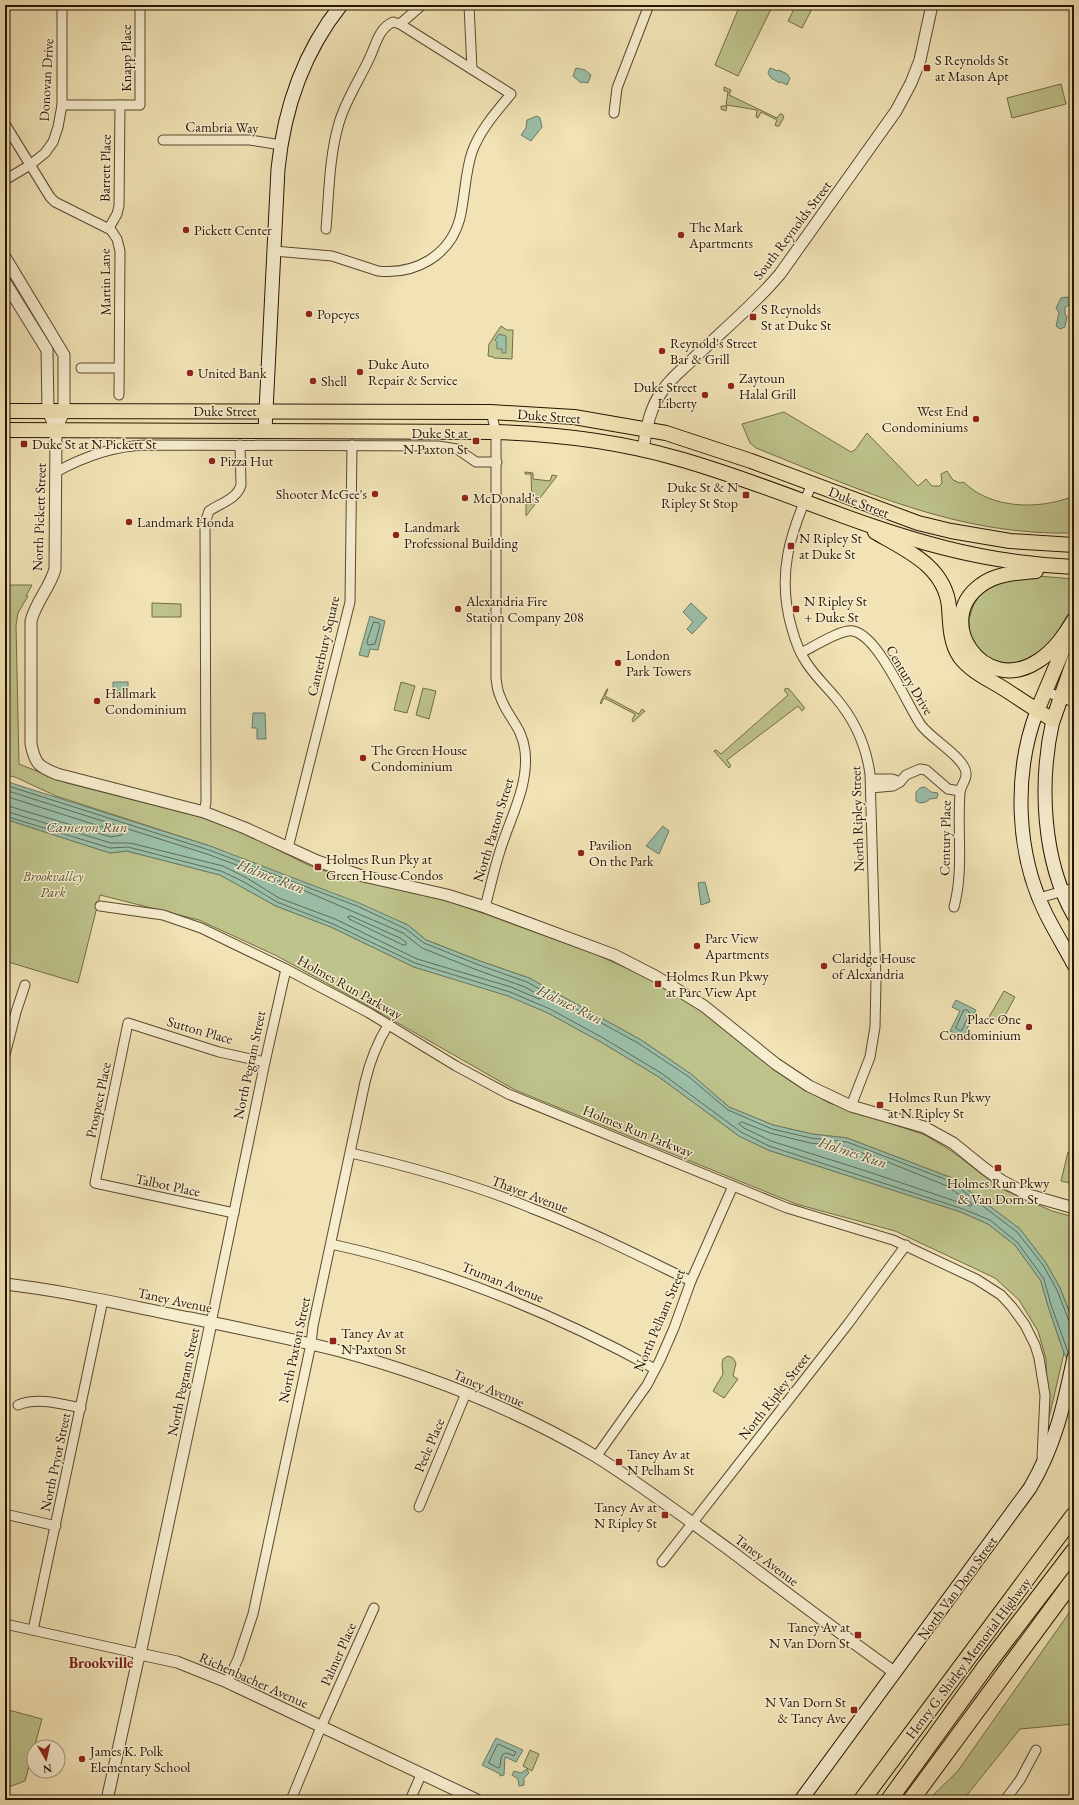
<svg xmlns="http://www.w3.org/2000/svg" width="1079" height="1805" font-family="'EB Garamond',serif">
	<rect width="100%" height="100%" fill="#f1e3b5"/>
	<filter id="stains"><feTurbulence type="fractalNoise" baseFrequency=".005" numOctaves="4"/><feColorMatrix values="0 0 0 0 .2 0 0 0 0 .09 0 0 0 0 .02 0 0 0 .5 -.17"/></filter>
	<radialGradient id="worn" r=".72"><stop offset=".6" stop-color="#630" stop-opacity="0"/><stop offset="1" stop-color="#630" stop-opacity=".3"/></radialGradient>
	<g fill="#bec38b" stroke="#726c46">
		<polygon points="740,5 773,5 738,76 715,65"/>
		<polygon points="796,5 803,5 812,9 802,28 788,21"/>
		<polygon points="1061,84 1066,104 1012,118 1007,98"/>
		<polygon points="724,87 731,90 729,95 777,118 780,114 782,114 784,117 779,126 776,126 775,125 777,120 761,112 758,118 756,117 757,110 727,105 726,111 721,109 721,106 726,106 728,91 724,91"/>
		<polygon points="501,326 507,330 513,330 512,359 494,358 493,357 488,356 489,344"/>
		<path d="M784,412L851,452L855,450L867,433L918,486L926,479L932,486H939L942,483L941,474L947,471L953,480L960,483L963,482C968,485 972,490 978,493C1006,509 1044,508 1074,496V533C957,536 861,490 756,448L750,443L742,424Z"/>
		<polygon points="525,472 533,473 533,479 550,481 552,475 557,476 526,516 526,504 532,504 531,474 525,474"/>
		<polygon points="1038,576 1074,579 1074,604 1052,641 1026,663 992,663 970,639 969,619 973,606 979,596 988,588 992,587 998,582"/>
		<polygon points="5,585 32,585 26,596 28,596 18,613 16,625 19,764 67,783 201,817 245,833 308,865 334,874 444,899 597,955 642,975 688,1001 725,1027 764,1061 791,1081 829,1103 925,1135 953,1152 980,1173 1002,1189 1052,1211 1074,1217 1074,1304 1072,1318 1060,1288 1046,1263 1020,1229 952,1178 847,1138 812,1134 773,1125 729,1107 691,1074 641,1040 529,978 480,961 426,940 408,925 210,846 56,796 15,777 5,775"/>
		<polygon points="152,603 181,604 181,617 152,617"/>
		<polygon points="401,682 415,686 407,713 394,710"/>
		<polygon points="423,688 436,691 429,719 416,715"/>
		<polygon points="786,688 789,689 804,707 804,709 802,711 798,706 727,760 731,766 729,768 714,751 716,750 721,754 788,695 784,690"/>
		<polygon points="607,689 608,689 605,696 639,714 642,709 645,711 633,722 632,720 635,714 604,698 601,704 600,703"/>
		<polygon points="5,819 110,853 127,851 220,875 276,906 331,927 414,967 509,996 548,1013 601,1042 659,1077 739,1136 768,1150 961,1212 988,1224 1015,1245 1041,1281 1048,1306 1064,1353 1048,1422 1046,1359 1038,1331 1019,1300 995,1278 895,1231 796,1204 515,1090 370,1007 277,956 199,920 100,895 78,983 5,961"/>
		<polygon points="1004,991 1015,997 1001,1023 989,1017"/>
		<polygon points="1068,1152 1074,1154 1074,1184 1061,1181"/>
		<polygon points="728,1356 733,1358 736,1363 733,1376 738,1379 724,1398 713,1391 723,1374 722,1364 723,1359"/>
		<polygon points="1074,1606 1074,1724 1020,1729 963,1800 928,1800 957,1772"/>
		<polygon points="5,1709 42,1719 25,1781 9,1787 5,1786"/>
		<polygon points="530,1750 539,1754 532,1771 523,1766"/>
	</g>
	<g fill="#9bbfa9" stroke="#6d7b66">
		<polygon points="576,68 585,70 591,75 588,83 583,82 581,83 573,76"/>
		<polygon points="770,68 778,71 779,70 787,74 790,78 787,85 781,82 780,83 771,78 768,73"/>
		<polygon points="537,116 540,118 542,127 531,141 521,135 526,128 527,120"/>
		<polygon points="1067,297 1070,299 1069,305 1065,307 1065,314 1067,317 1065,327 1060,329 1056,326 1059,313 1056,308 1061,298"/>
		<polygon points="499,334 506,336 506,353 502,353 502,349 497,349 497,342 495,340"/>
		<polygon points="691,603 707,618 692,634 687,629 693,622 683,612"/>
		<polygon points="370,616 385,621 378,650 370,649 368,657 359,655"/>
		<polygon points="113,682 128,682 128,696 120,696 120,691 113,691"/>
		<polygon points="253,713 265,713 266,739 257,739 257,728 252,728"/>
		<polygon points="5,781 210,846 359,903 408,925 426,940 480,961 529,978 641,1040 691,1074 729,1107 773,1125 812,1134 847,1138 952,1178 1020,1229 1046,1263 1060,1288 1074,1324 1074,1374 1064,1353 1048,1306 1041,1281 1015,1245 988,1224 961,1212 768,1150 739,1136 659,1077 601,1042 548,1013 508,996 414,967 331,927 276,906 220,875 127,851 110,853 5,819"/>
		<polygon points="925,787 931,792 938,793 937,798 930,799 926,802 920,803 916,801 916,792 920,788"/>
		<polygon points="663,826 669,831 659,854 646,846"/>
		<polygon points="705,882 710,902 701,905 698,883"/>
		<polygon points="956,1000 976,1010 966,1031 973,1035 970,1041 950,1031 960,1011 952,1007"/>
		<polygon points="496,1738 523,1750 516,1762 505,1757 504,1775 500,1776 500,1774 482,1765"/>
		<polygon points="527,1769 529,1773 524,1778 524,1785 519,1786 518,1779 512,1775 514,1771 521,1773"/>
	</g>
	<g fill="none" stroke-linecap="round" stroke-linejoin="round">
		<g stroke="#616a56" stroke-width="1">
			<polygon points="374,622 379,623 380,625 375,644 368,645 367,642"/>
			<polyline points="5,785 209,850 357,906 406,929 424,943 479,965 527,982 638,1043 689,1077 728,1110 772,1129 811,1138 847,1142 950,1181 1017,1232 1043,1265 1057,1290 1069,1321 1074,1324"/>
			<polyline points="5,790 207,854 296,887 403,933 422,948 477,970 525,987 541,996 542,998 539,999 511,987 417,959 335,919 279,898 247,878 223,866 130,843 111,843 5,811"/>
			<polyline points="5,796 121,833 122,835 111,837 5,805"/>
			<polyline points="5,816 110,848 128,847 221,871 244,882 277,902 333,924 415,963 510,992 550,1009 603,1038 661,1073 741,1132 769,1146 963,1209 990,1220 1018,1243 1044,1279 1051,1305 1068,1352"/>
			<polygon points="351,916 400,938 406,942 406,945 403,945 349,919 348,917"/>
			<polygon points="964,1010 967,1010 970,1013 962,1030 960,1031 956,1028"/>
			<polygon points="742,1122 770,1133 810,1143 845,1147 888,1162 947,1186 971,1203 972,1205 970,1206 863,1170 771,1141 744,1128 739,1124"/>
			<polygon points="498,1744 516,1752 514,1756 507,1753 503,1754 501,1758 500,1767 498,1768 489,1763"/>
		</g>
		<polyline stroke="#6d7b66" stroke-width="2.5" points="5,592 9,592"/>
		<g stroke="#5a482f" stroke-width="11">
			<g id="minor">
				<polyline points="469,5 472,69"/>
				<polyline points="400,24 422,5"/>
				<polyline points="62,105 140,105 140,5"/>
				<polyline points="614,113 617,88 649,5"/>
				<polyline points="5,124 50,197 55,202 111,230 117,239 120,251 119,395"/>
				<polyline points="163,140 250,140 281,145"/>
				<polyline points="5,180 30,165 45,153 53,142 58,127 62,105 62,5"/>
				<polyline points="109,228 117,214 119,206 120,105"/>
				<path d="M274,251L332,256L378,271C415,275 450,256 460,218C465,197 465,173 472,152C480,130 496,112 511,94L400,24L393,22C379,28 376,44 370,57C360,79 346,99 339,123C329,157 329,194 326,229"/>
				<polyline points="81,368 119,368"/>
				<path d="M56,472C85,456 113,446 146,445L438,446L457,449L476,462H497"/>
				<path d="M812,484C790,533 776,575 792,629C795,640 799,652 806,662C814,675 826,686 835,697C855,720 866,745 870,774L876,981L875,1027L870,1057L851,1106"/>
				<path d="M801,653C813,647 841,629 853,631C879,636 907,705 921,725C931,739 965,758 966,773C967,780 960,786 960,793C957,831 964,870 954,907"/>
				<polyline points="1044,691 1074,702"/>
				<polyline points="871,779 892,779 900,782"/>
				<polyline points="871,788 893,786 900,782 906,775 920,769 926,770 948,789 960,791"/>
				<path d="M204,812L206,802L205,523L209,511C221,503 237,499 241,485L240,445"/>
				<polyline points="288,848 350,602 352,445"/>
				<polyline points="1039,898 1074,888"/>
				<polyline points="100,906 163,915 201,928 286,969 369,1013 456,1066 508,1094 787,1208 893,1240 976,1279 1001,1295 1012,1307 1025,1325 1035,1345 1039,1358 1045,1395 1042,1458"/>
				<path d="M485,907C490,889 494,869 500,851C510,818 529,786 525,751C522,726 507,717 500,696C497,690 497,684 496,678V432L491,412"/>
				<polyline points="5,1055 16,1012 25,985"/>
				<path d="M351,1153C412,1167 473,1184 531,1208C586,1229 639,1256 691,1281"/>
				<polyline points="234,1213 95,1183 128,1023 219,1052 265,1062"/>
				<path d="M331,1244C446,1269 553,1313 655,1369"/>
				<polyline points="211,1323 265,1062 286,969"/>
				<path d="M18,1405C38,1397 61,1404 81,1408"/>
				<polyline points="596,1457 647,1385 660,1360 674,1328 691,1281 733,1186"/>
				<polyline points="419,1507 466,1393"/>
				<polyline points="5,1514 56,1526"/>
				<polyline points="662,1562 848,1324 906,1245"/>
				<polyline points="5,1624 140,1654"/>
				<polyline points="33,1630 103,1300"/>
				<path d="M227,1682L238,1659L253,1614L311,1344L313,1326L365,1082C370,1061 377,1043 388,1025"/>
				<polyline points="291,1800 321,1727 374,1608"/>
				<polyline points="410,1800 421,1775"/>
				<polyline points="1005,1800 1020,1780 1036,1750"/>
			</g>
		</g>
		<g stroke="#5a482f" stroke-width="13">
			<g id="tertiary">
				<polyline points="5,257 64,355 64,411 56,430"/>
				<path d="M5,282L47,350L48,411L56,430L55,569C50,588 36,601 31,621V744C35,764 39,767 57,774L204,812L245,828L317,861L359,875L447,895L485,907L614,955L655,976L704,1006L776,1064L809,1086L851,1106L924,1127L953,1143L984,1168L1002,1181L1029,1195L1074,1208"/>
				<path d="M643,450C646,429 650,407 663,390C671,378 683,369 693,359C722,331 754,305 780,274L896,111L911,83L920,60L932,5"/>
				<path d="M5,1284C67,1291 129,1306 190,1318C239,1328 288,1338 336,1350C426,1374 516,1409 597,1457C643,1486 687,1519 731,1551C785,1592 839,1633 894,1672"/>
				<polyline points="140,1654 177,1662 227,1682 477,1800"/>
				<polyline points="107,1800 137,1664 140,1654 211,1323"/>
			</g>
		</g>
		<g stroke="#271502" stroke-width="15">
			<g id="secondary">
				<path d="M265,431L278,169C284,109 303,53 341,5"/>
				<path d="M1037,711C1013,774 1016,854 1046,914C1055,932 1065,948 1074,965"/>
				<path d="M1053,720C1039,782 1042,860 1074,916"/>
				<path d="M801,1800L1030,1488C1055,1446 1064,1405 1074,1357"/>
			</g>
		</g>
		<g stroke="#271502" stroke-width="16">
			<g id="primary">
				<polyline points="5,411 491,412 574,417 666,433 751,461 918,523 951,531 1010,541 1074,545"/>
				<path d="M5,430L496,432C557,434 617,441 676,458C767,483 853,525 945,548C988,559 1030,565 1074,567"/>
				<path d="M875,532C906,550 945,566 949,607C950,623 950,643 960,657C972,673 993,681 1009,692C1024,702 1038,711 1053,720L1074,660"/>
				<path d="M1036,571C1017,573 997,573 981,585C932,620 983,697 1038,661C1054,651 1064,636 1074,620"/>
				<polyline points="1037,711 1067,640"/>
			</g>
		</g>
		<g stroke="#271502" stroke-width="18">
			<g id="motorway">
				<polyline points="862,1800 1074,1515"/>
				<polyline points="889,1800 986,1666 1074,1551"/>
				<polyline points="911,1800 1074,1579"/>
			</g>
		</g>
		<use href="#minor" stroke="#f6edcf" stroke-width="9"/>
		<use href="#tertiary" stroke="#f6edcf" stroke-width="11"/>
		<use href="#secondary" stroke="#f6edcf" stroke-width="13"/>
		<use href="#primary" stroke="#f1e3b5" stroke-width="14"/>
		<use href="#motorway" stroke="#f1e3b5" stroke-width="16"/>
	</g>
	<g fill="#8f2418" stroke="#f6edcf" stroke-width="1.5">
		<rect x="923" y="64" width="8" height="8" rx="2"/>
		<circle cx="186" cy="230" r="4"/>
		<circle cx="681" cy="235" r="4"/>
		<circle cx="309" cy="314" r="4"/>
		<rect x="749" y="313" width="8" height="8" rx="2"/>
		<circle cx="662" cy="351" r="4"/>
		<circle cx="360" cy="372" r="4"/>
		<circle cx="190" cy="373" r="4"/>
		<circle cx="313" cy="381" r="4"/>
		<circle cx="731" cy="386" r="4"/>
		<circle cx="705" cy="395" r="4"/>
		<circle cx="976" cy="419" r="4"/>
		<rect x="472" y="437" width="8" height="8" rx="2"/>
		<rect x="20" y="440" width="8" height="8" rx="2"/>
		<circle cx="212" cy="461" r="4"/>
		<circle cx="375" cy="494" r="4"/>
		<rect x="742" y="491" width="8" height="8" rx="2"/>
		<circle cx="465" cy="498" r="4"/>
		<circle cx="129" cy="522" r="4"/>
		<circle cx="396" cy="535" r="4"/>
		<rect x="787" y="542" width="8" height="8" rx="2"/>
		<circle cx="458" cy="609" r="4"/>
		<rect x="792" y="605" width="8" height="8" rx="2"/>
		<circle cx="618" cy="663" r="4"/>
		<circle cx="97" cy="701" r="4"/>
		<circle cx="363" cy="758" r="4"/>
		<circle cx="581" cy="853" r="4"/>
		<rect x="314" y="863" width="8" height="8" rx="2"/>
		<circle cx="697" cy="946" r="4"/>
		<circle cx="824" cy="966" r="4"/>
		<rect x="654" y="980" width="8" height="8" rx="2"/>
		<circle cx="1029" cy="1027" r="4"/>
		<rect x="876" y="1101" width="8" height="8" rx="2"/>
		<rect x="994" y="1164" width="8" height="8" rx="2"/>
		<rect x="329" y="1337" width="8" height="8" rx="2"/>
		<rect x="615" y="1458" width="8" height="8" rx="2"/>
		<rect x="661" y="1511" width="8" height="8" rx="2"/>
		<rect x="854" y="1631" width="8" height="8" rx="2"/>
		<rect x="850" y="1706" width="8" height="8" rx="2"/>
		<circle cx="82" cy="1759" r="4"/>
	</g>
	<g text-anchor="middle" dominant-baseline="central" stroke-width="3" stroke-linejoin="round" paint-order="stroke">
		<g font-size="14" fill="#271502" stroke="#f6edcf">
			<text transform="translate(126 58) rotate(-90)">Knapp Place</text>
			<text transform="translate(46 80) rotate(-87)">Donovan Drive</text>
			<text transform="translate(222 127) rotate(1)">Cambria Way</text>
			<text transform="translate(105 168) rotate(-89)">Barrett Place</text>
			<text transform="translate(792 230) rotate(-53)">South Reynolds Street</text>
			<text transform="translate(105 282) rotate(-91)">Martin Lane</text>
			<text x="225" y="411">Duke Street</text>
			<text transform="translate(549 416) rotate(4)">Duke Street</text>
			<text transform="translate(859 502) rotate(21)">Duke Street</text>
			<text transform="translate(39 517) rotate(-88)">North Pickett Street</text>
			<text transform="translate(323 646) rotate(-77)">Canterbury Square</text>
			<text transform="translate(910 680) rotate(59)">Century Drive</text>
			<text transform="translate(857 819) rotate(-92)">North Ripley Street</text>
			<text transform="translate(493 830) rotate(-73)">North Paxton Street</text>
			<text transform="translate(945 838) rotate(-89)">Century Place</text>
			<text transform="translate(350 987) rotate(29)">Holmes Run Parkway</text>
			<text transform="translate(200 1030) rotate(16)">Sutton Place</text>
			<text transform="translate(249 1065) rotate(-78)">North Pegram Street</text>
			<text transform="translate(98 1100) rotate(-78)">Prospect Place</text>
			<text transform="translate(638 1131) rotate(22)">Holmes Run Parkway</text>
			<text transform="translate(168 1185) rotate(12)">Talbot Place</text>
			<text transform="translate(530 1194) rotate(21)">Thayer Avenue</text>
			<text transform="translate(503 1282) rotate(22)">Truman Avenue</text>
			<text transform="translate(175 1300) rotate(12)">Taney Avenue</text>
			<text transform="translate(659 1320) rotate(-67)">North Pelham Street</text>
			<text transform="translate(294 1350) rotate(-78)">North Paxton Street</text>
			<text transform="translate(183 1382) rotate(-78)">North Pegram Street</text>
			<text transform="translate(489 1388) rotate(23)">Taney Avenue</text>
			<text transform="translate(774 1396) rotate(-52)">North Ripley Street</text>
			<text transform="translate(429 1445) rotate(-67)">Peele Place</text>
			<text transform="translate(55 1462) rotate(-78)">North Pryor Street</text>
			<text transform="translate(767 1560) rotate(37)">Taney Avenue</text>
			<text transform="translate(957 1588) rotate(-54)">North Van Dorn Street</text>
			<text transform="translate(338 1654) rotate(-66)">Palmer Place</text>
			<text transform="translate(968 1658) rotate(-53)">Henry G. Shirley Memorial Highway</text>
			<text transform="translate(254 1680) rotate(24)">Richenbacher Avenue</text>
		</g>
		<g font-size="14" fill="#271502" stroke="#f6edcf" text-anchor="start">
			<text x="935" y="60">S Reynolds St<tspan x="935" dy="16">at Mason Apt</tspan></text>
			<text x="689" y="227">The Mark<tspan x="689" dy="16">Apartments</tspan></text>
			<text x="194" y="230">Pickett Center</text>
			<text x="761" y="309">S Reynolds<tspan x="761" dy="16">St at Duke St</tspan></text>
			<text x="317" y="314">Popeyes</text>
			<text x="670" y="343">Reynold's Street<tspan x="670" dy="16">Bar &amp; Grill</tspan></text>
			<text x="368" y="364">Duke Auto<tspan x="368" dy="16">Repair &amp; Service</tspan></text>
			<text x="198" y="373">United Bank</text>
			<text x="739" y="378">Zaytoun<tspan x="739" dy="16">Halal Grill</tspan></text>
			<text x="321" y="381">Shell</text>
			<text x="697" y="387" text-anchor="end">Duke Street<tspan x="697" dy="16">Liberty</tspan></text>
			<text x="968" y="411" text-anchor="end">West End<tspan x="968" dy="16">Condominiums</tspan></text>
			<text x="468" y="433" text-anchor="end">Duke St at<tspan x="468" dy="16">N Paxton St</tspan></text>
			<text x="32" y="444">Duke St at N Pickett St</text>
			<text x="220" y="461">Pizza Hut</text>
			<text x="738" y="487" text-anchor="end">Duke St &amp; N<tspan x="738" dy="16">Ripley St Stop</tspan></text>
			<text x="367" y="494" text-anchor="end">Shooter McGee's</text>
			<text x="473" y="498">McDonald's</text>
			<text x="137" y="522">Landmark Honda</text>
			<text x="404" y="527">Landmark<tspan x="404" dy="16">Professional Building</tspan></text>
			<text x="799" y="538">N Ripley St<tspan x="799" dy="16">at Duke St</tspan></text>
			<text x="466" y="601">Alexandria Fire<tspan x="466" dy="16">Station Company 208</tspan></text>
			<text x="804" y="601">N Ripley St<tspan x="804" dy="16">+ Duke St</tspan></text>
			<text x="626" y="655">London<tspan x="626" dy="16">Park Towers</tspan></text>
			<text x="105" y="693">Hallmark<tspan x="105" dy="16">Condominium</tspan></text>
			<text x="371" y="750">The Green House<tspan x="371" dy="16">Condominium</tspan></text>
			<text x="589" y="845">Pavilion<tspan x="589" dy="16">On the Park</tspan></text>
			<text x="326" y="859">Holmes Run Pky at<tspan x="326" dy="16">Green House Condos</tspan></text>
			<text x="705" y="938">Parc View<tspan x="705" dy="16">Apartments</tspan></text>
			<text x="832" y="958">Claridge House<tspan x="832" dy="16">of Alexandria</tspan></text>
			<text x="666" y="976">Holmes Run Pkwy<tspan x="666" dy="16">at Parc View Apt</tspan></text>
			<text x="1021" y="1019" text-anchor="end">Place One<tspan x="1021" dy="16">Condominium</tspan></text>
			<text x="888" y="1097">Holmes Run Pkwy<tspan x="888" dy="16">at N Ripley St</tspan></text>
			<text x="998" y="1183" text-anchor="middle">Holmes Run Pkwy<tspan x="998" dy="16">&amp; Van Dorn St</tspan></text>
			<text x="341" y="1333">Taney Av at<tspan x="341" dy="16">N Paxton St</tspan></text>
			<text x="627" y="1454">Taney Av at<tspan x="627" dy="16">N Pelham St</tspan></text>
			<text x="657" y="1507" text-anchor="end">Taney Av at<tspan x="657" dy="16">N Ripley St</tspan></text>
			<text x="850" y="1627" text-anchor="end">Taney Av at<tspan x="850" dy="16">N Van Dorn St</tspan></text>
			<text x="846" y="1702" text-anchor="end">N Van Dorn St<tspan x="846" dy="16">&amp; Taney Ave</tspan></text>
			<text x="90" y="1751">James K. Polk<tspan x="90" dy="16">Elementary School</tspan></text>
		</g>
		<g font-size="14" font-style="italic" fill="#5c5232" stroke="#f6edcf">
			<text x="53" y="876">Brookvalley<tspan x="53" dy="16">Park</tspan></text>
		</g>
		<g font-size="15" font-style="italic" fill="#50503c" stroke="#f6edcf">
			<text x="87" y="826">Cameron Run</text>
			<text transform="translate(271 876) rotate(21)">Holmes Run</text>
			<text transform="translate(570 1004) rotate(26)">Holmes Run</text>
			<text transform="translate(853 1152) rotate(18)">Holmes Run</text>
		</g>
		<g font-size="15" font-weight="bold" fill="#7a1f14" stroke="#f6edcf">
			<text x="101" y="1662">Brookville</text>
		</g>
	</g>
	<rect width="1079" height="1805" fill="none" stroke="#f1e3b5" stroke-width="20"/>
	<rect x="6" y="6" width="1067" height="1793" fill="none" stroke="#271502" stroke-width="2"/>
	<rect x="10" y="10" width="1059" height="1785" fill="none" stroke="#271502"/>
	<g transform="translate(46 1759) rotate(171)"><circle r="19" fill="#f6edcf" stroke="#a3977d"/>
	<path d="M0-3L7 15L0 10L-7 15Z" fill="#8f2418"/>
	<text y="-6" font-size="11" font-weight="bold" text-anchor="middle" fill="#271502">N</text>
	</g>
	<rect width="100%" height="100%" filter="url(#stains)"/>
	<rect width="100%" height="100%" fill="url(#worn)"/>
</svg>
